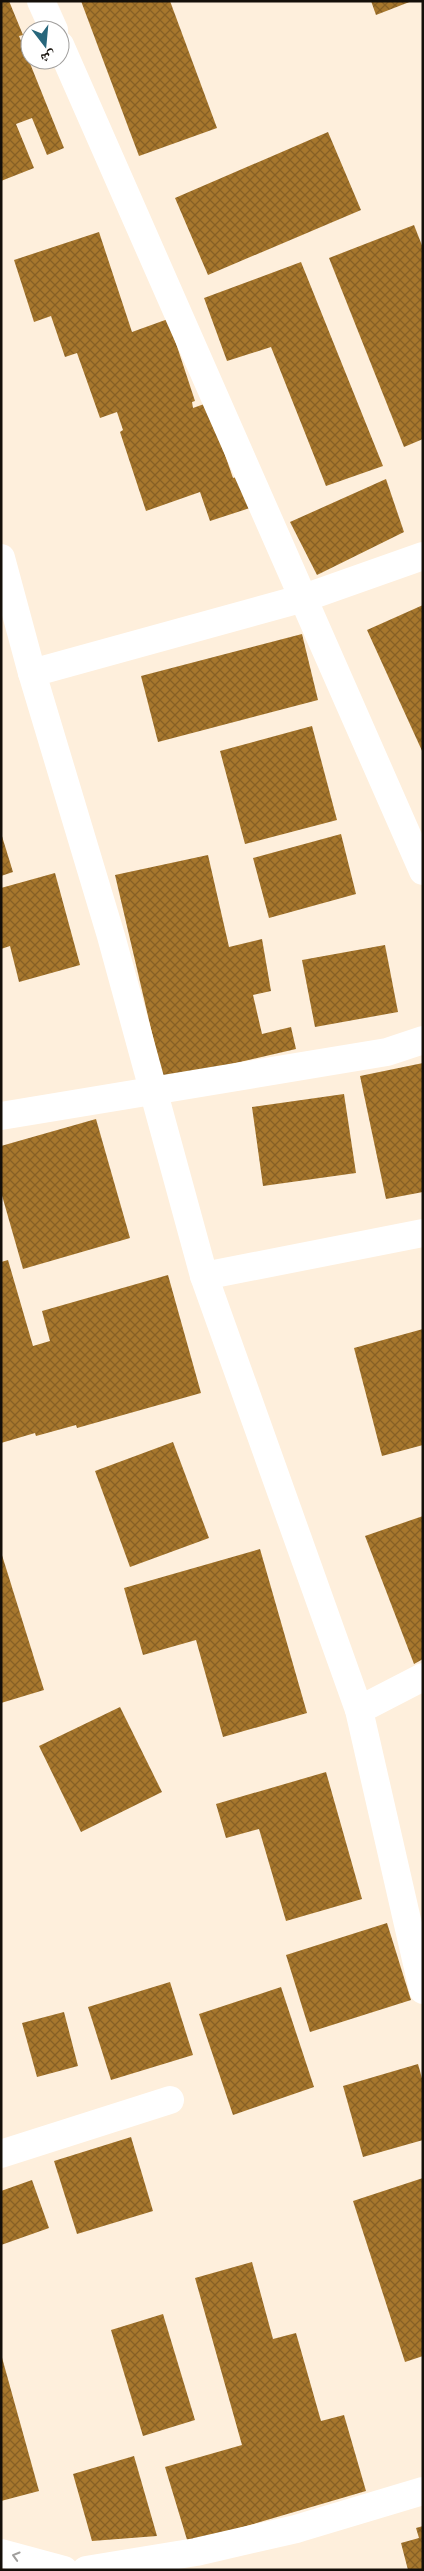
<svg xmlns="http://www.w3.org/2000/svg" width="424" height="2571" font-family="Arial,'Noto Naskh Arabic',sans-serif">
	<defs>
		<pattern id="building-cross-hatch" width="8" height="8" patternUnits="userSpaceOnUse" patternTransform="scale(1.25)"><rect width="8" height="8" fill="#a7772d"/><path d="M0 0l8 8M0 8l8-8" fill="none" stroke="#876025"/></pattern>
	</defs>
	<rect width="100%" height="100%" fill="#feefdc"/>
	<g fill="url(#building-cross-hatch)">
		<polygon points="1,1 9,1 23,35 19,36 64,148 47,155 32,118 16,124 34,168 1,181"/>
		<polygon points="81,1 170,1 217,128 139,156"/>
		<polygon points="371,1 412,1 376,15"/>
		<polygon points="328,132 361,210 208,275 175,198"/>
		<polygon points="414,225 423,248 423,439 404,447 329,258"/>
		<polygon points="99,232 132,332 168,319 195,401 192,402 193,408 207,403 233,478 245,474 256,506 210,521 200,492 146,511 120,432 123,430 117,412 100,418 77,353 65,357 51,316 34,322 14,260"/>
		<polygon points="301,262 383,466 326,486 271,347 227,361 204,298"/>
		<polygon points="386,479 404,532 317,575 290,522"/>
		<polygon points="423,605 423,753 367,630"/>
		<polygon points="302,634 318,700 158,742 141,676"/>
		<polygon points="312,726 337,820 245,844 220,751"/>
		<polygon points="1,833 13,872 1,876"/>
		<polygon points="341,834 356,894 269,918 253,858"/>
		<polygon points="208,855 229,947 262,939 271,991 253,995 262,1034 291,1027 296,1049 163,1080 115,875"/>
		<polygon points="55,873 80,965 19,982 10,946 1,949 1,888"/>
		<polygon points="385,945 398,1012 315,1027 302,960"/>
		<polygon points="423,1063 423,1192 386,1199 360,1076"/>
		<polygon points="344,1094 356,1173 263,1186 252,1107"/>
		<polygon points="96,1119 130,1238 23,1269 1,1192 1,1146"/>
		<polygon points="8,1260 33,1346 50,1341 42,1311 168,1275 201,1393 77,1428 76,1425 36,1436 35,1433 1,1443 1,1262"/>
		<polygon points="423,1329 423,1445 382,1456 354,1348"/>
		<polygon points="173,1442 209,1538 130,1567 95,1471"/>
		<polygon points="423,1516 423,1659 414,1664 365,1536"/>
		<polygon points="260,1549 307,1713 223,1737 196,1640 143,1655 124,1588"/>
		<polygon points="1,1552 44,1690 1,1703"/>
		<polygon points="120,1707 162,1792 81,1832 39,1746"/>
		<polygon points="326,1772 362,1899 286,1921 259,1829 226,1838 216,1804"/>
		<polygon points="387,1923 411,2000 310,2032 286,1955"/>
		<polygon points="170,1982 193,2055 111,2080 88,2007"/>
		<polygon points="281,1987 314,2087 233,2115 199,2014"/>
		<polygon points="64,2012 78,2066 37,2077 22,2023"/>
		<polygon points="418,2064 423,2082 423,2140 363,2157 343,2086"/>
		<polygon points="131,2137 153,2211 77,2234 54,2161"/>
		<polygon points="423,2178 423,2356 405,2362 353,2201"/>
		<polygon points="32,2180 49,2228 1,2245 1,2191"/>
		<polygon points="252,2262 273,2339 296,2333 321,2421 344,2415 366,2491 188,2543 165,2467 242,2445 195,2278"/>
		<polygon points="163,2314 195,2420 143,2436 111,2330"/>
		<polygon points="1,2354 39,2491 1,2501"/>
		<polygon points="134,2456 157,2536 92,2541 73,2474"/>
		<polygon points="423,2526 423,2570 408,2570 401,2543 419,2538 416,2528"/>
	</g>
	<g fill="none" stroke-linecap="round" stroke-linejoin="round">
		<g stroke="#fff" stroke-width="28">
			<polyline points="41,1 54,30"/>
			<polyline points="60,45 423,871"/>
			<polyline points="1,558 32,673 111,936 204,1276 359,1710 423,1990"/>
			<polyline points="32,673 304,598 423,556"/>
			<polyline points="1,1116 387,1052 423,1040"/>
			<polyline points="204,1276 423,1233"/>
			<polyline points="359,1710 423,1677"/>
			<polyline points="1,2154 170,2100"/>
			<polyline points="1,2553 64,2570"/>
			<polyline points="86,2570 196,2552 296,2529 423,2491"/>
		</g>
	</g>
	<defs><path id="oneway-chevron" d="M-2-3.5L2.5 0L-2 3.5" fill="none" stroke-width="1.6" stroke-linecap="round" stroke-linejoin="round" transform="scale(1.25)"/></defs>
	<use stroke="#a19f9d" href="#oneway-chevron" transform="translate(16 2556) rotate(-164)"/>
	<rect width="424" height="2571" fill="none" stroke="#140f09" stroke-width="5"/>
	<g transform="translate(45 45) rotate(164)"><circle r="24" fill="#ffffff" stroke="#a19f9d"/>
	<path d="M0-4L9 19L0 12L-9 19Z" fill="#28677c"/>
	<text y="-8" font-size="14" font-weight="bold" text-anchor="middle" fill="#140f09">ش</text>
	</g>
</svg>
